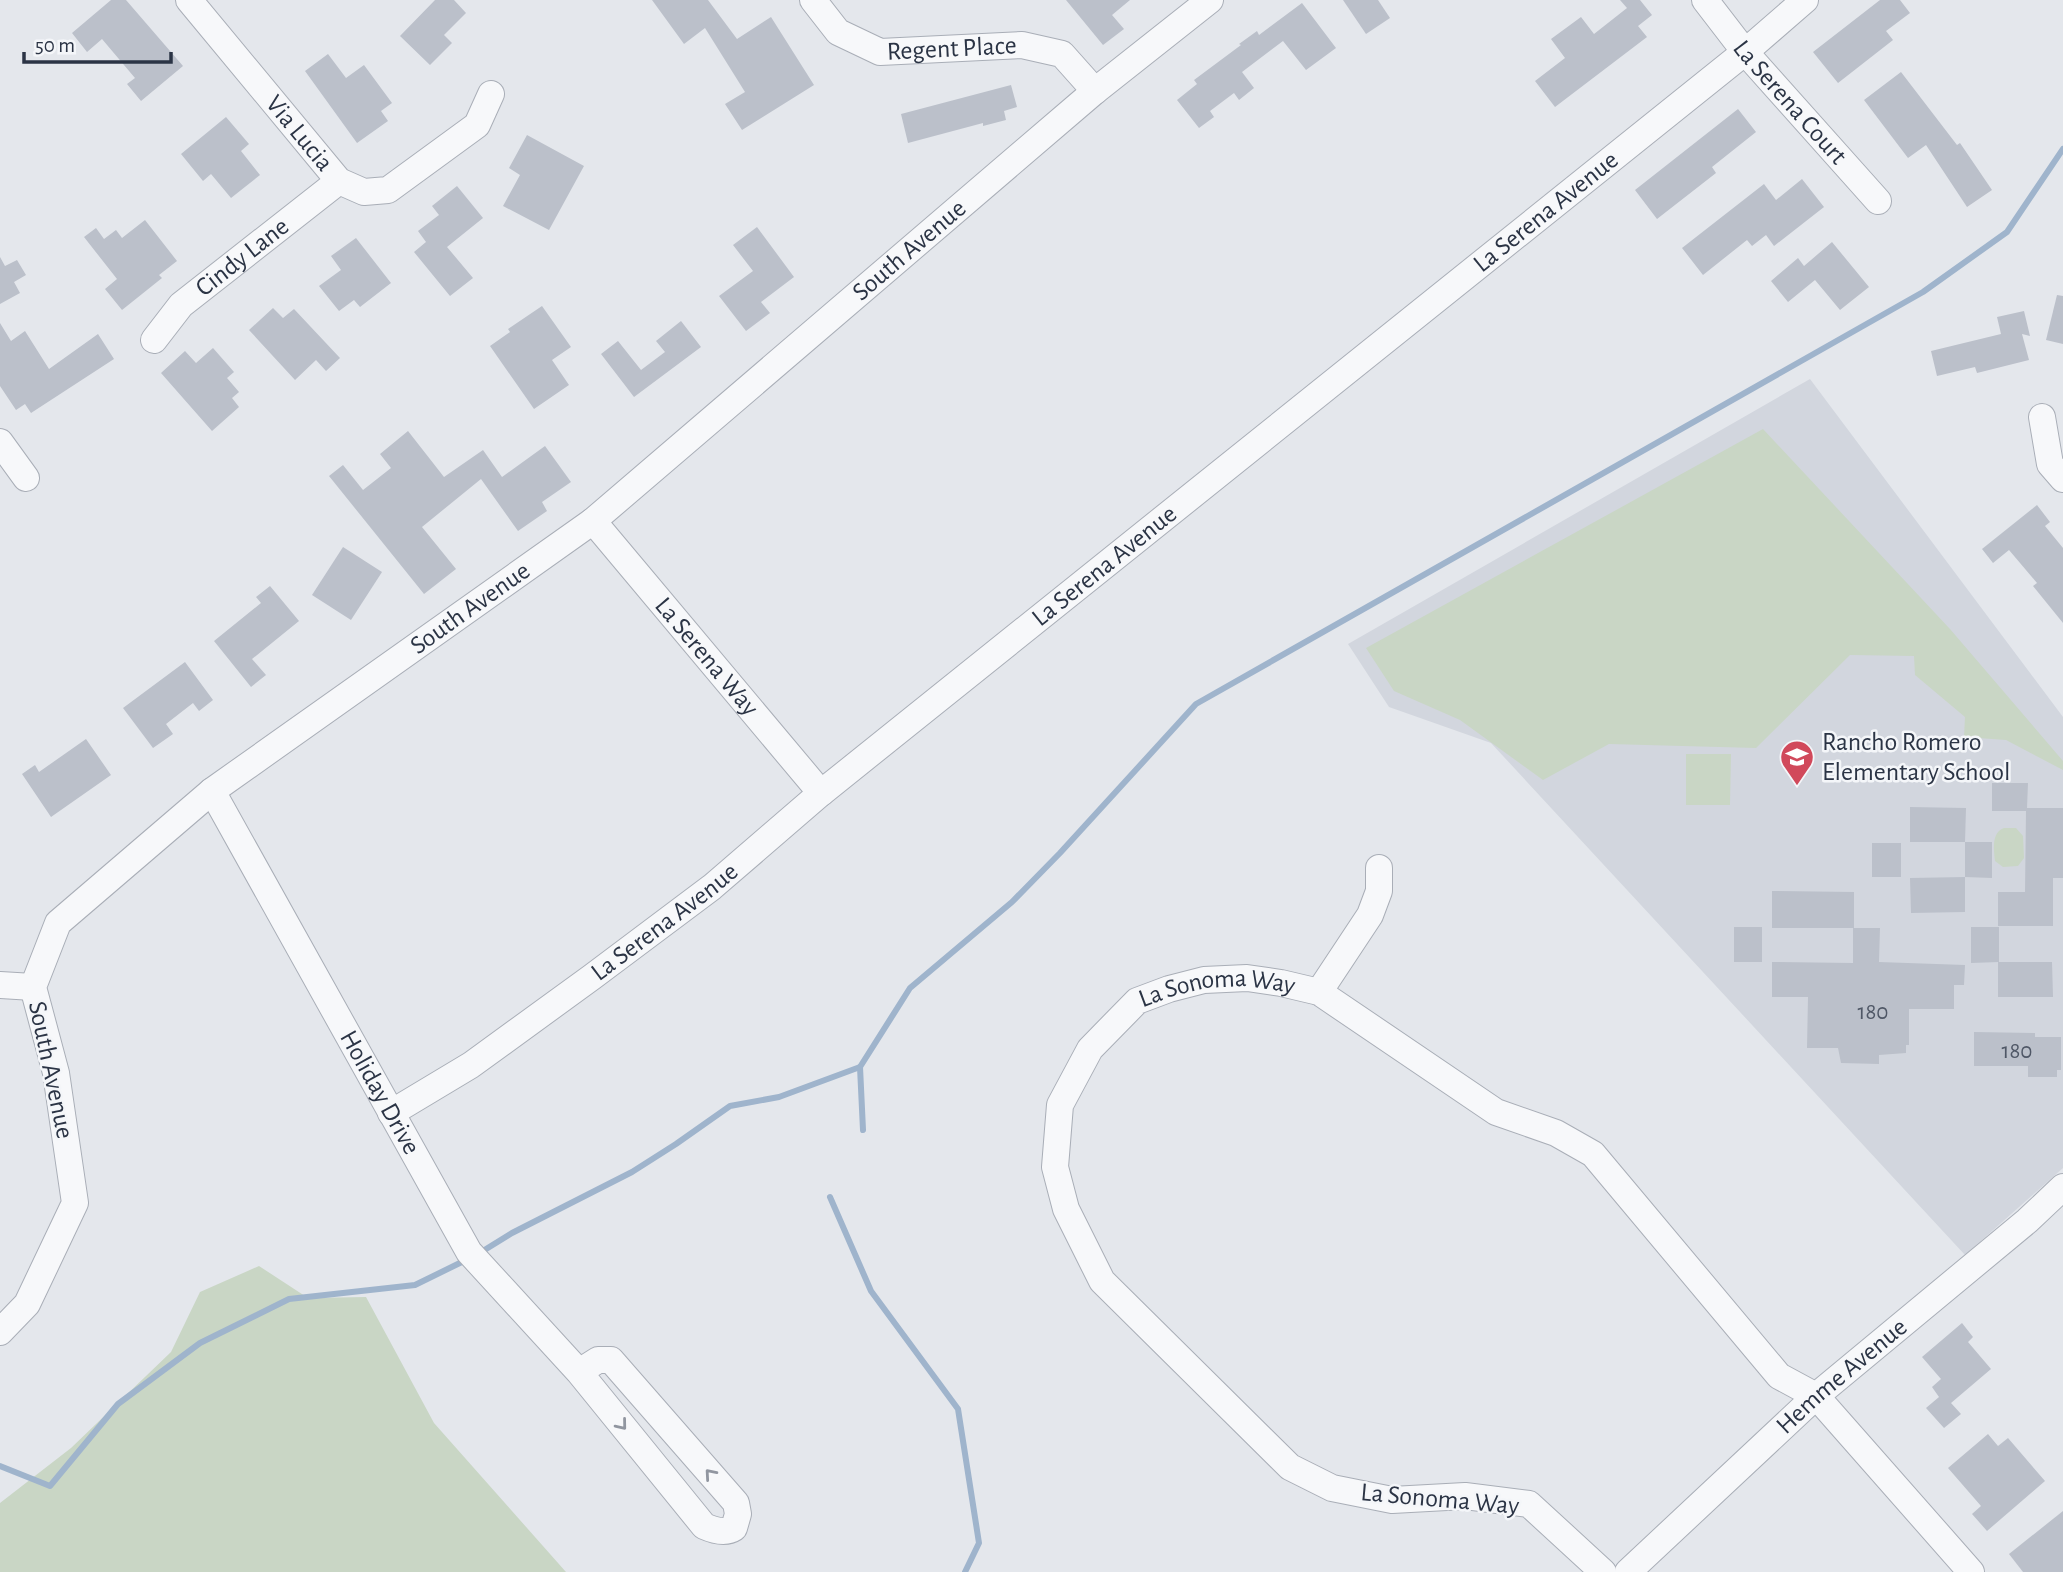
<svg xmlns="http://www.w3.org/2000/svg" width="2063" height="1572" font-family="'Alegreya Sans',sans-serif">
	<rect width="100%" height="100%" fill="#e4e7ec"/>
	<polygon fill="#d2d6de" points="1810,379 2063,717 2063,1168 1965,1255 1491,743 1389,707 1348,644"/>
	<g fill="#c9d6c5">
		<polygon points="1763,429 1950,629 2063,761 2063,770 2006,740 1964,737 1965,717 1915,675 1914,656 1850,655 1756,748 1609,744 1543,780 1460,720 1394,691 1366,648"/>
		<polygon points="1686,754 1731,754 1730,805 1686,805"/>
		<path d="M2004,828H2016L2023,836L2024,858L2018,866L2003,867L1995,861C1994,849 1991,833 2004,828Z"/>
		<polygon points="259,1266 308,1298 366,1297 434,1423 566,1572 0,1572 0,1503 71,1448 171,1352 200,1292"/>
	</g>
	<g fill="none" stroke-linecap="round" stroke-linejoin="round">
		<g stroke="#9fb4cc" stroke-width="6">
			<polyline points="863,1130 860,1067 910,988 1012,902 1060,853 1196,704 1923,292 2007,232 2063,149"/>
			<polyline points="830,1197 871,1291 958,1409 979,1543 965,1572"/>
			<polyline points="478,1254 512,1233 632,1172 676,1144 730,1106 779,1097 860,1067"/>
			<polyline points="0,1466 50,1486 118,1404 200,1343 289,1299 415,1285 468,1259"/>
		</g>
	</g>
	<g fill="#bbc0ca">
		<polygon points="111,0 126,0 183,66 141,101 127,84 135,78 102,39 87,52 72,33"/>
		<polygon points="435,0 454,0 466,13 444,35 452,43 430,65 400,36"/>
		<polygon points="652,0 708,0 737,39 771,17 814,85 742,130 725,104 745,92 705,28 684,44"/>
		<polygon points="1066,0 1130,0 1112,15 1124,29 1103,45"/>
		<polygon points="1343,0 1378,0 1390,18 1366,34"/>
		<polygon points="1620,0 1640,0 1652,15 1638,26 1647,37 1555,107 1535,81 1565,58 1551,39 1581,17 1594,34 1627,8"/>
		<polygon points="1880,0 1900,0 1910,13 1886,31 1893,40 1838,83 1813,52"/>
		<polygon points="1302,3 1336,48 1306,70 1283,41 1242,72 1254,88 1239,100 1234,93 1210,111 1214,117 1199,128 1177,100 1197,84 1194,80 1241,45 1239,44 1257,31 1259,35"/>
		<polygon points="328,54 346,78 364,65 392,103 381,111 388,121 357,143 305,71"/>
		<polygon points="1901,72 1957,145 1960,143 1992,190 1967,207 1926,145 1908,158 1864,100"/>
		<polygon points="1011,85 1017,107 1004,111 1006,120 983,126 983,123 908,143 901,114"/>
		<polygon points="1738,109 1756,132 1712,167 1716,173 1657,219 1635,190"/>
		<polygon points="226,117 249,144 241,151 260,175 231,198 211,174 203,181 181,154"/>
		<polygon points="527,135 584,166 549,230 503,206 520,175 509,168"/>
		<polygon points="1802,179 1824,207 1774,246 1766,235 1752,246 1747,240 1703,275 1682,248 1764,184 1776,200"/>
		<polygon points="457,186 483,218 447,247 473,278 450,296 414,252 426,242 418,231 439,215 432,206"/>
		<polygon points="145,220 177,261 159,275 162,278 122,310 105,289 117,279 84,237 96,228 104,239 116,230 122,238"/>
		<polygon points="757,227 794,277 761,302 770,313 746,331 719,296 753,271 733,245"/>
		<polygon points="356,238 391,283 360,307 354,300 339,311 319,286 341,270 331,256"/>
		<polygon points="1832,242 1869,287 1840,310 1815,280 1788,302 1771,281 1798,258 1804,266"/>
		<polygon points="0,257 5,266 17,260 26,275 14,282 20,293 0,304"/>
		<polygon points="2057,295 2063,296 2063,344 2046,340"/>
		<polygon points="542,306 571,347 552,360 569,385 534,409 490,346 510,332 508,329"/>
		<polygon points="273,308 283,318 294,309 340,358 326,371 316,360 295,380 249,330"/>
		<polygon points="2024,311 2030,336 2022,334 2029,360 1977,373 1975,367 1937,376 1931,351 2001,334 1997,317"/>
		<polygon points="681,321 701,347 634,397 601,354 618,341 641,370 665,352 656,341"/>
		<polygon points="0,323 11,341 25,331 49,369 98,334 114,359 31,413 25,404 16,410 0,386"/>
		<polygon points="213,348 234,372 227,378 239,392 232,398 239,407 212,431 161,373 185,351 196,363"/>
		<polygon points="408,431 444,477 483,450 502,477 545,446 571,482 542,502 547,511 518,531 481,479 422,527 456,569 424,594 329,476 343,465 363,490 391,468 380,454"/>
		<polygon points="2037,505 2050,522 2045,526 2063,548 2063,623 2033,586 2037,583 2009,550 1993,563 1982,549"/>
		<polygon points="343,547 382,572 351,620 312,595"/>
		<polygon points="270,586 299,621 252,659 266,675 251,687 214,641 261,603 256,597"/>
		<polygon points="185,662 213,700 199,711 193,703 166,724 173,734 153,748 123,708"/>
		<polygon points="86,739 111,775 51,817 22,774 35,765 39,772"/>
		<polygon points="1992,783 2028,783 2027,808 2063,808 2063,878 2053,878 2053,926 1998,926 1998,892 2025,892 2026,811 1992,811"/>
		<polygon points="1910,807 1966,808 1965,842 1910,842"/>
		<polygon points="1965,842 1992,842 1992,878 1965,877"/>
		<rect x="1872" y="843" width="29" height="34"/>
		<polygon points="1965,877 1965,912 1911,913 1910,878"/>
		<polygon points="1772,891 1854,892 1854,928 1880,928 1879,962 1965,965 1964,985 1954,985 1954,1009 1909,1009 1909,1045 1906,1045 1906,1053 1879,1055 1879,1064 1841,1063 1838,1048 1807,1048 1808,997 1772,997 1772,962 1853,963 1853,928 1772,928"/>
		<rect x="1734" y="927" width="28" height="35"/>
		<polygon points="1971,927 1999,927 1999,962 1971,963"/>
		<polygon points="1998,962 2052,962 2053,997 1998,997"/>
		<polygon points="1974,1032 2035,1033 2035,1037 2061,1037 2061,1070 2057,1070 2057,1077 2028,1077 2028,1066 1974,1066"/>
		<polygon points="1962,1323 1973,1337 1968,1342 1991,1369 1951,1403 1961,1414 1944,1428 1926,1408 1939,1397 1932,1387 1941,1379 1922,1357"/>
		<polygon points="1988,1434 1998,1446 2008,1438 2045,1481 1987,1531 1972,1514 1981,1506 1948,1468"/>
		<polygon points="2063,1511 2063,1572 2023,1572 2009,1554"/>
	</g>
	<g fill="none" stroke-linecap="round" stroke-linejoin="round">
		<g stroke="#a9aeb7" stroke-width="28">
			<g id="minor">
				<path id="s1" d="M189,0L339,181L364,192L388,190L477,125L491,94"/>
				<path id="s2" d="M813,0L838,32L880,52L1022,45L1062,54L1095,91"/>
				<path id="s3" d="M1705,0L1745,52L1878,201"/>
				<path id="s4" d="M154,340L181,305L339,181"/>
				<polyline points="2042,417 2050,464 2063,479"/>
				<polyline points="0,442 26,478"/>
				<path id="s5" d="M593,521L821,793"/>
				<path id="s6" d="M212,791L469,1252L579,1372L704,1526C713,1530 725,1534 734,1528L738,1514L736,1503L611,1360H598L579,1372"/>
				<polyline points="0,985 33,987"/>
				<polyline points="1319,992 1370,915 1379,891 1379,868"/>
				<path id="s7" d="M391,1113L471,1065L592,977L712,887L821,793L1745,52L1805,0"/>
				<path id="s8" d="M0,1332L27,1304L75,1203L56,1073L33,987L58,923L212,791L593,521L1095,91L1210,0"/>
				<path id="s9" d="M1603,1572L1529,1504L1465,1496L1392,1500L1332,1488L1290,1467L1102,1281L1066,1209L1055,1167L1060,1105L1090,1049L1137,1001L1169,989L1204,980L1247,978L1281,983L1319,992L1496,1112L1556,1133L1593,1154L1779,1376L1816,1396L1971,1572"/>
				<path id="s10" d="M1628,1572L1816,1396L2027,1221L2063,1187"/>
			</g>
		</g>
		<use href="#minor" stroke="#f7f8fa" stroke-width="26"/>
	</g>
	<defs><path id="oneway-chevron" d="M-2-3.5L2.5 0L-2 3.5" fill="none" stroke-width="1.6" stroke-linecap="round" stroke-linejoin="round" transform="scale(1.75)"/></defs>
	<g stroke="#9196a0">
		<use href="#oneway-chevron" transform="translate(622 1425) rotate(51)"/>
		<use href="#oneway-chevron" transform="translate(710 1474) rotate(-131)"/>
	</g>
	<defs>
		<g id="school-pin" transform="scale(1.75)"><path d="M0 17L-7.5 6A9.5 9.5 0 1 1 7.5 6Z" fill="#d1495b" stroke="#f4f6f9"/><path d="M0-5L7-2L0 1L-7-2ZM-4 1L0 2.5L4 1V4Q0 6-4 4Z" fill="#fff"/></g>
	</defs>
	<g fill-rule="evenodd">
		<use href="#school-pin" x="1797" y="757"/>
	</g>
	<g text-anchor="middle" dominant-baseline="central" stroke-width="5" stroke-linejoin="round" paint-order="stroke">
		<g font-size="23" fill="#4f5766">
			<text x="1873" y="1012">180</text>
			<text x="2017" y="1051">180</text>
		</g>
		<g font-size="26" fill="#2b3445" stroke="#f4f6f9">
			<text stroke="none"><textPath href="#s2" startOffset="159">Regent Place</textPath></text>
			<text stroke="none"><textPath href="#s3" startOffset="133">La Serena Court</textPath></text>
			<text stroke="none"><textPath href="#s1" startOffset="173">Via Lucia</textPath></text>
			<text stroke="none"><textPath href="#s7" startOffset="1466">La Serena Avenue</textPath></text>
			<text stroke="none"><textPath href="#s8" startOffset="1526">South Avenue</textPath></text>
			<text stroke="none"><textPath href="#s4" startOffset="122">Cindy Lane</textPath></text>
			<text stroke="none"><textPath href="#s7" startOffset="900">La Serena Avenue</textPath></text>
			<text stroke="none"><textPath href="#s8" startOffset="959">South Avenue</textPath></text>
			<text stroke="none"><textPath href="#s5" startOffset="177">La Serena Way</textPath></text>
			<text stroke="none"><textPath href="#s7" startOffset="334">La Serena Avenue</textPath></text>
			<text stroke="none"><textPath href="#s9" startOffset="1010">La Sonoma Way</textPath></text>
			<text transform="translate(51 1070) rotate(78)">South Avenue</text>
			<text stroke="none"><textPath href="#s6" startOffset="345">Holiday Drive</textPath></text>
			<text stroke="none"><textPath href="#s10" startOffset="290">Hemme Avenue</textPath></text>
			<text transform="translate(1440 1499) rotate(5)">La Sonoma Way</text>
		</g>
		<g font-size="26" fill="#2b3445" stroke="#f4f6f9" text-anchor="start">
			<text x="1822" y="742">Rancho Romero<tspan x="1822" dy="30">Elementary School</tspan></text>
		</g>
	</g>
	<path d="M24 52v10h147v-10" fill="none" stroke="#2b3445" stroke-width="3.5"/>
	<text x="35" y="52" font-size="21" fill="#2b3445" stroke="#f4f6f9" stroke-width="5" paint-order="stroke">50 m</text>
</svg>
